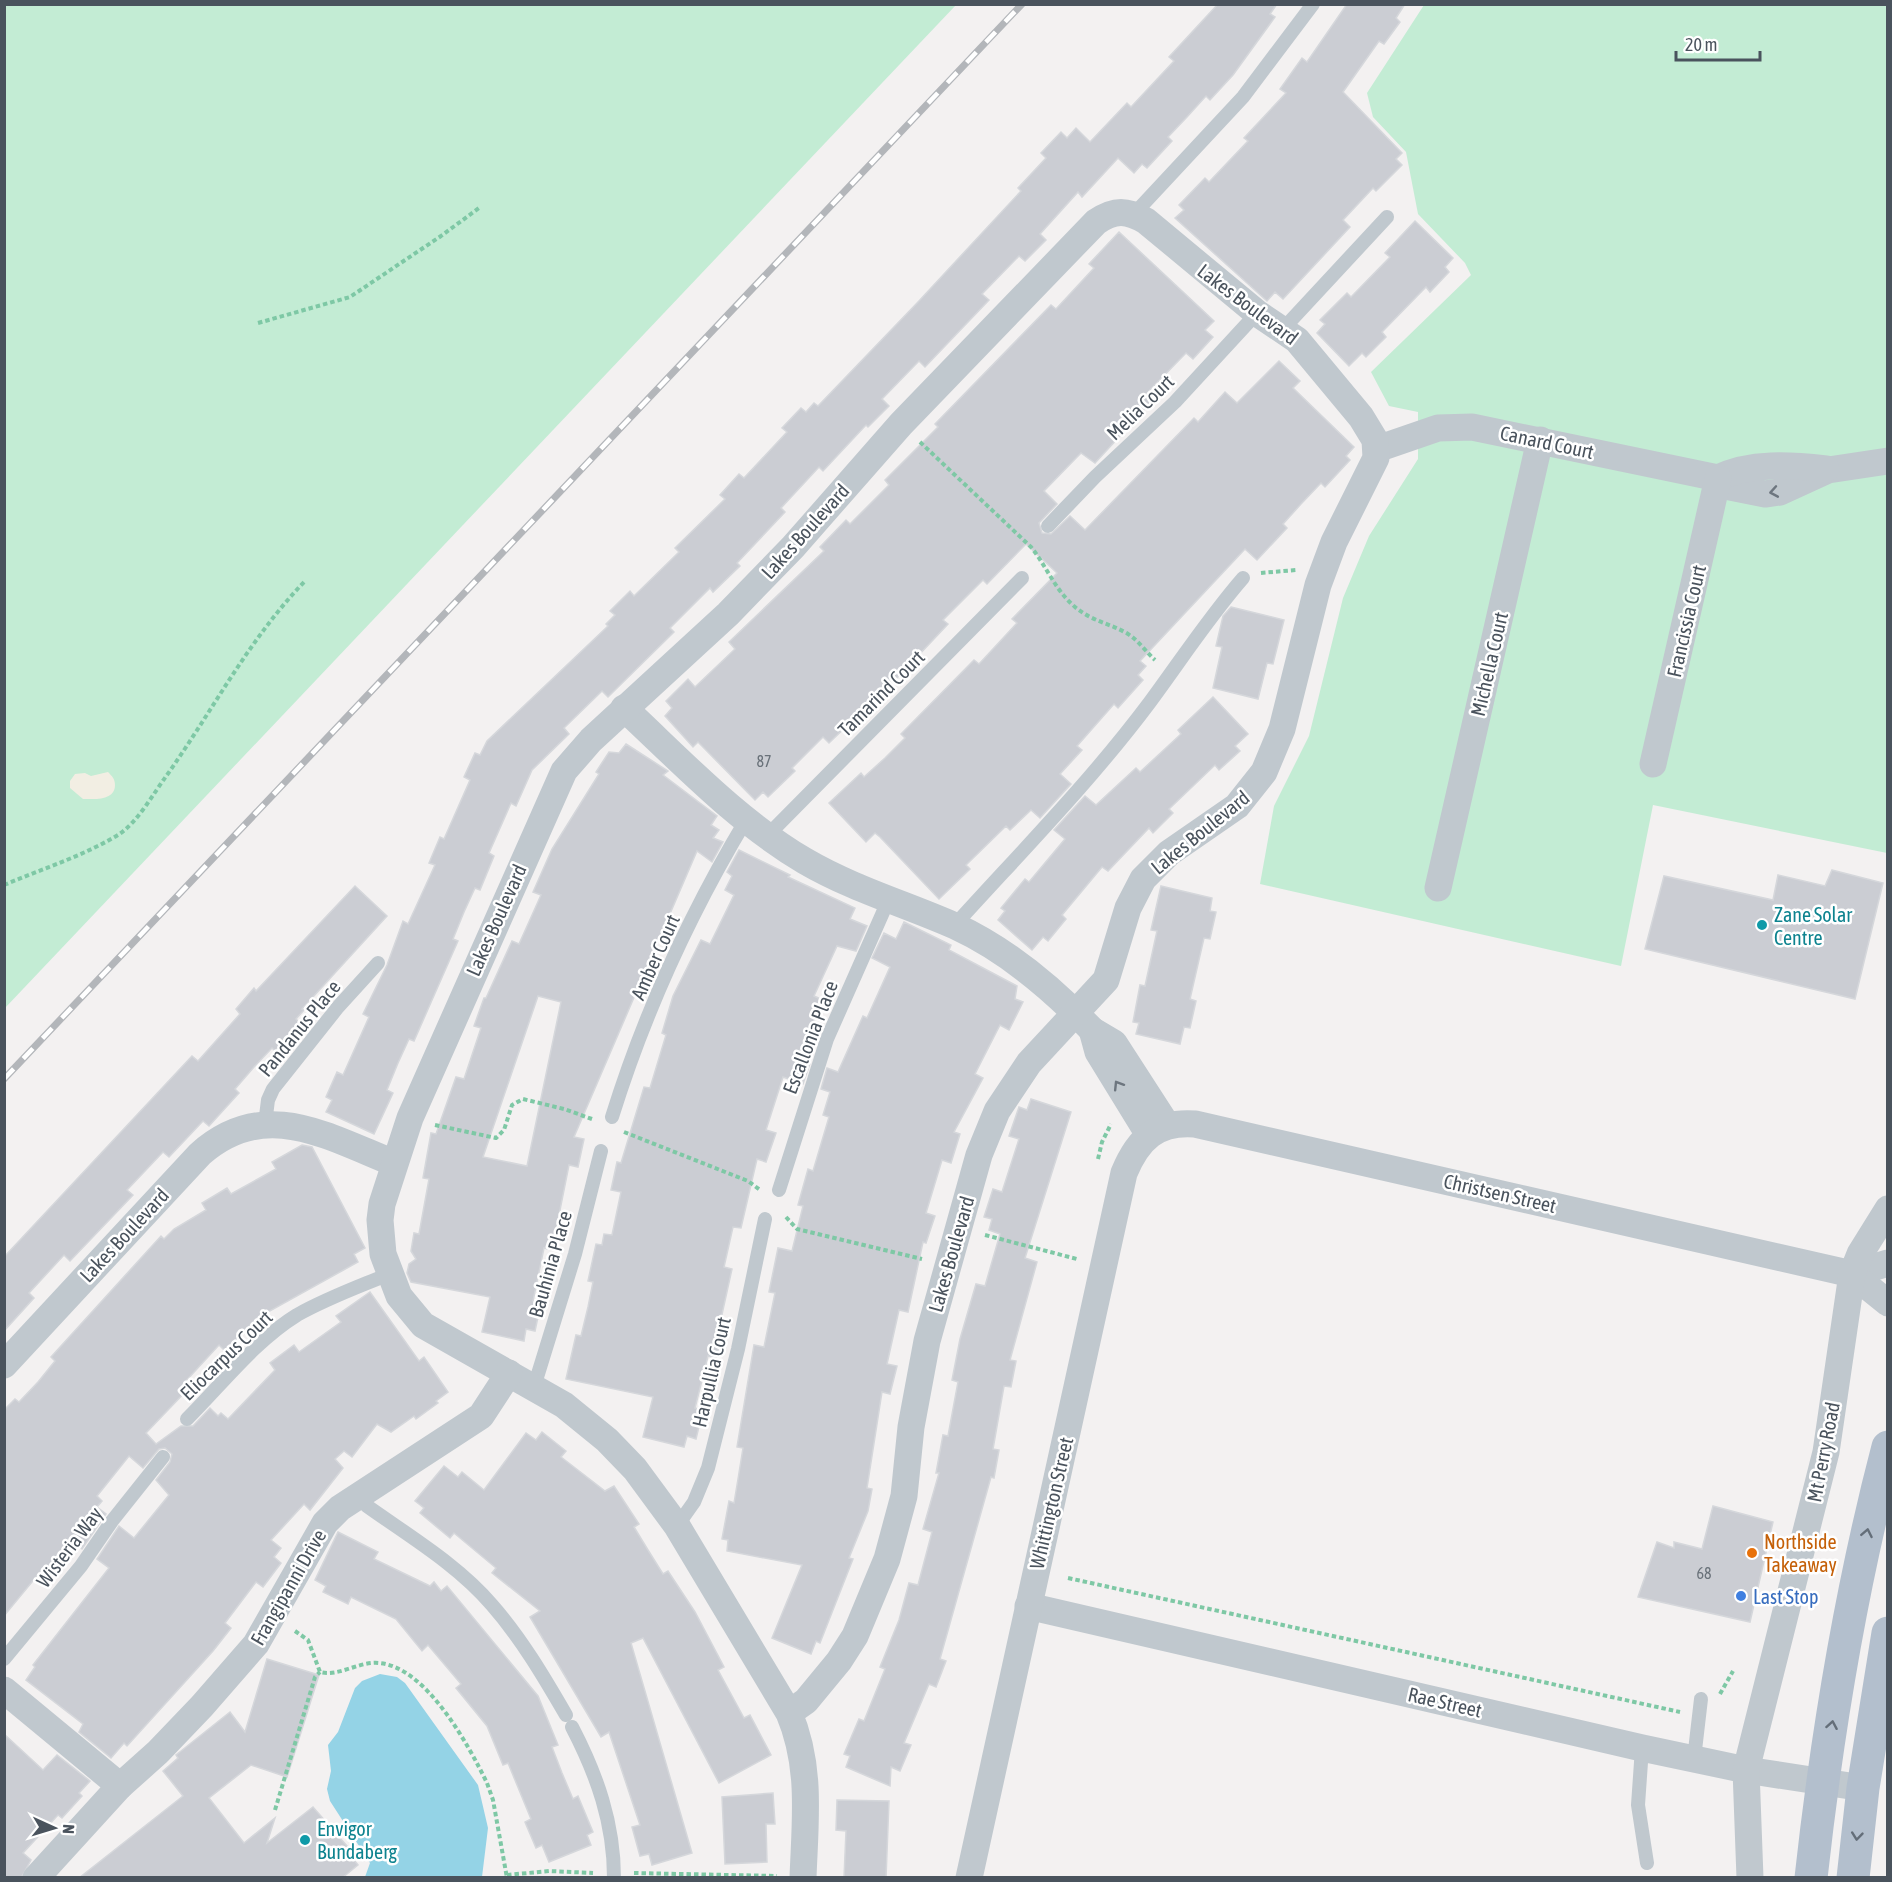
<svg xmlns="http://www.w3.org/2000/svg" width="1892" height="1882" font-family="'Asap Condensed',sans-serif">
	<rect width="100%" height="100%" fill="#f3f1f1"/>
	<g fill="#c3ecd4">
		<polygon points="5,5 956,5 5,1008"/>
		<polygon points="1424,5 1887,5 1887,853 1653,805 1621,966 1260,884 1274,806 1309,736 1343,598 1369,536 1418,459 1418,412 1389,406 1371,372 1471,275 1465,263 1418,214 1406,152 1373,117 1367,93"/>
	</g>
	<path fill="#f2eee3" d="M108,772C112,776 115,779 115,785C115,801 94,799 83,799L70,788V781L75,774L85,773L91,776Z"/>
	<polygon fill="#94d3e6" points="380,1674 397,1677 405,1683 478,1785 488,1828 482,1877 365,1877 370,1863 330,1801 327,1789 331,1771 328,1745 338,1732 355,1688 362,1681"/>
	<g fill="#cbcdd3" stroke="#d5d7db" stroke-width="1.5" fill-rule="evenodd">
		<polygon points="1218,4 1277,4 1270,14 1275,17 1233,75 1210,100 1206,96 1187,117 1168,137 1172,141 1147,168 1142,164 1134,173 1118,158 1082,197 1078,192 1040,234 1046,240 1025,261 1019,256 982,294 989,300 925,367 919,361 882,399 889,406 868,427 866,425 823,471 819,467 781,508 785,512 737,563 740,566 713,592 710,588 670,628 674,632 608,697 602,691 564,728 569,734 532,770 516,806 511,803 489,853 494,856 480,890 475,888 464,912 453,939 458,941 414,1041 409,1039 398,1063 387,1090 393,1093 374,1134 326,1112 332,1100 326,1097 337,1072 343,1075 369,1017 363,1014 387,965 403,921 408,924 435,865 429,863 440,837 444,839 470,780 464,777 475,753 480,755 487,741 608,626 606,624 615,615 610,611 630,591 634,596 679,552 675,548 725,499 720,495 739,474 744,478 787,432 782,428 801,408 806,412 814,403 818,406 918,302 1021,191 1018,188 1046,158 1041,153 1061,132 1067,138 1076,128 1090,142 1127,103 1131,107 1174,61 1169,57"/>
		<polygon points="1347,4 1405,4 1396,18 1400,22 1384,44 1379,41 1343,92 1402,153 1396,159 1402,165 1376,191 1373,188 1343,220 1350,227 1283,299 1275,292 1267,301 1175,218 1184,210 1179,205 1205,178 1209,182 1248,141 1244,138 1286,93 1280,89 1302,58 1307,62"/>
		<polygon points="1415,221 1453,258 1445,267 1449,272 1430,292 1426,287 1382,332 1386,337 1366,357 1362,353 1349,366 1317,333 1325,324 1320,320 1347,293 1351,297 1390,257 1385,253"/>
		<polygon points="1119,232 1214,321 1205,330 1213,337 1193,359 1186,353 1149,391 1156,397 1095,463 1081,453 1044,491 1057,504 1039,523 1042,533 1051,534 1070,516 1085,530 1194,418 1198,422 1225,392 1237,403 1279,361 1300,381 1293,388 1354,447 1346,456 1350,460 1325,487 1321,483 1301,504 1283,524 1287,528 1257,560 1245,549 1140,661 1146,666 1138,675 1143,680 1118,708 1114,704 1077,746 1082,750 1060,774 1071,784 1040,818 1031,810 1010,830 1006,826 966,865 970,869 939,899 880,837 875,833 866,842 829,803 861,773 864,777 885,758 905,738 901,734 974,660 979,664 1017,623 1012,619 1057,573 1026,544 987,584 983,580 943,620 948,624 900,675 829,743 823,737 792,768 795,771 768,797 763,792 755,800 698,742 693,747 665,716 672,708 666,701 688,679 695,687 735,649 729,642 824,551 820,547 846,520 850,524 889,485 885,480 938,427 935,424 1051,305 1056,309 1094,268 1089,264"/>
		<polygon points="1231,607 1284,620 1273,664 1267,663 1258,699 1213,688 1222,647 1216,646 1223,616"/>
		<polygon points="1213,697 1248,734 1235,746 1240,751 1219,770 1215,765 1169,809 1173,813 1153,833 1149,828 1108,871 1102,867 1062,915 1066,919 1048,941 1043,937 1032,950 998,920 1005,911 1001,908 1025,879 1029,882 1065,839 1054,830 1085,796 1096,805 1136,768 1140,772 1181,734 1178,730"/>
		<path d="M626,744L668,771L663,775L717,816L711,825L719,830L713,838L723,842L712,862L697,851L574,1137L584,1139L578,1167L569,1165L552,1250L544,1248L533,1301L541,1303L535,1331L526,1329L524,1341L482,1332L490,1297L411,1282L407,1273L409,1264L416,1259L411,1251L414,1233L419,1234L429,1179L423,1178L431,1133L436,1134L456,1077L464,1079L481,1028L474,1026L484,998H486L512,941L519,944L541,895L533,892L552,849L599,774L596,772L609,752L619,753ZM538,996L561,1002L527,1166L483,1157Z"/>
		<polygon points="739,850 790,875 788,877 855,908 850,919 867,926 856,951 837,946 814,996 823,1000 796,1059 810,1063 803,1084 783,1077 766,1130 776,1133 766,1162 757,1159 741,1228 733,1227 724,1267 732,1269 719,1328 723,1329 716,1358 708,1356 695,1408 703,1410 696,1439 687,1436 684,1447 643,1437 653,1397 566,1379 576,1335 581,1336 588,1307 593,1282 588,1281 596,1244 602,1245 604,1234 612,1235 621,1192 611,1190 617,1162 621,1163 644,1087 650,1088 666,1035 662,1033 673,996 701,940 710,944 734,895 725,890 732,876 727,872"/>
		<polygon points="1832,870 1883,883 1855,999 1645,949 1664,876 1773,900 1778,875 1825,886"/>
		<polygon points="355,886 387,916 302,1009 304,1010 296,1019 300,1023 275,1051 272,1048 254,1067 235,1089 239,1093 209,1126 203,1121 169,1157 163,1152 127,1190 133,1195 113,1216 70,1261 64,1255 29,1293 34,1298 4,1331 4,1257 192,1056 198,1061 240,1014 236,1009 254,988 256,991"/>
		<polygon points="1161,886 1212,898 1210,911 1216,912 1210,939 1204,938 1190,999 1196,1001 1190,1028 1184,1027 1180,1044 1136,1034 1139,1023 1133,1022 1140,985 1145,986 1157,931 1151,930"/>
		<polygon points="904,922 951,945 949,950 1017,986 1015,999 1023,1002 1009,1030 1000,1025 975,1074 983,1078 954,1132 960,1134 951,1163 942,1160 926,1213 935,1216 926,1243 923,1242 908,1312 899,1310 887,1364 897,1366 890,1394 882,1392 867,1488 872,1489 868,1511 849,1558 853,1559 820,1643 816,1641 811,1654 772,1638 802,1565 727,1551 728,1540 722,1539 729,1501 734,1503 738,1479 743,1448 737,1447 754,1345 764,1347 775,1293 769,1292 778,1248 792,1251 803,1206 798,1205 808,1169 813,1171 829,1117 823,1115 830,1092 821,1089 827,1068 838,1072 863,1016 867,1018 890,967 872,958 884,933 896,939"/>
		<polygon points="1031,1099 1071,1112 1025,1258 1037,1262 1010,1360 1016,1361 1011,1387 1004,1386 993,1449 999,1450 994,1478 991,1477 940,1659 946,1661 936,1687 929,1684 904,1743 911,1745 900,1771 891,1767 890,1786 846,1767 850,1756 844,1754 859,1719 864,1721 885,1669 880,1667 899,1620 909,1583 918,1585 932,1532 923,1529 939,1473 936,1473 943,1435 948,1436 958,1382 952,1380 960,1339 976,1284 985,1286 1000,1234 989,1230 992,1219 984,1217 993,1189 1002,1192 1019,1139 1009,1136 1019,1107 1027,1110"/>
		<polygon points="302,1145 312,1147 365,1248 354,1254 358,1262 257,1318 225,1351 219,1345 184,1383 189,1388 146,1433 156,1444 181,1426 193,1426 210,1408 218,1416 221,1413 228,1419 275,1370 270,1363 294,1345 299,1352 341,1322 336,1316 370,1292 419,1361 424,1357 448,1392 436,1401 438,1403 416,1419 414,1416 391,1432 377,1424 352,1457 344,1451 335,1459 343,1468 310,1510 304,1504 271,1540 281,1548 274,1557 281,1563 263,1587 256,1582 225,1623 231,1628 213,1651 127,1746 124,1743 111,1758 79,1732 83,1724 26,1680 35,1667 33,1665 109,1568 97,1559 119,1526 134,1538 169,1495 156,1480 170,1462 172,1454 165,1448 159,1449 143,1468 129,1456 97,1496 102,1501 97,1507 106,1514 82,1549 75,1543 47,1576 41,1571 4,1616 4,1410 15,1399 19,1402 38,1382 55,1361 51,1357 161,1236 164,1239 174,1229 206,1210 202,1203 227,1188 231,1194 276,1169 272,1162"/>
		<polygon points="542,1432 566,1451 561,1457 605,1491 614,1486 639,1524 634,1527 648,1550 663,1574 668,1571 695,1612 724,1667 718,1670 744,1718 750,1715 771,1755 719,1783 643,1638 631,1643 692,1853 652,1865 649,1854 640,1856 632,1827 640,1825 609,1732 601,1737 530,1617 540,1611 492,1573 496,1568 454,1533 450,1538 420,1513 424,1508 415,1501 444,1466 458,1477 462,1472 484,1490 526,1433 536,1440"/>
		<polygon points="1713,1506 1773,1522 1750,1622 1638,1597 1657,1542 1674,1548 1674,1542 1702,1549"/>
		<polygon points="338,1532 378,1552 374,1559 430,1586 434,1582 441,1591 447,1586 538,1696 558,1745 552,1747 562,1773 573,1799 578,1796 593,1832 587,1835 591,1845 549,1862 542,1845 536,1848 525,1822 531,1819 508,1763 503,1765 487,1726 456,1688 461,1684 428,1645 422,1651 396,1619 351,1597 348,1604 323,1592 326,1586 315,1580"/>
		<polygon points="267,1659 319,1675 287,1777 251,1765 209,1798 244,1843 275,1818 267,1843 313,1807 348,1847 345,1849 358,1865 342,1878 79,1878 183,1796 163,1771 178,1758 176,1755 181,1751 230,1712 245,1732"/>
		<polygon points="4,1734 43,1770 57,1755 90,1781 79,1793 82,1796 62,1818 58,1815 23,1853 31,1860 21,1878 4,1878"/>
		<polygon points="773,1793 775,1824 766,1824 767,1862 725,1864 722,1797"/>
		<polygon points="837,1800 889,1801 886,1878 844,1878 846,1831 836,1830"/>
	</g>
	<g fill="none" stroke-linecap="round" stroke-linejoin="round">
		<g stroke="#7ec8a5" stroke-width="4" stroke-dasharray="4.5 3" stroke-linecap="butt">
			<polyline points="258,323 350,297 441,236 479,208"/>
			<path d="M920,442L1031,547C1047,567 1055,590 1075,607C1093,622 1110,623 1128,634C1139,641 1146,652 1155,660"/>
			<polyline points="1261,573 1296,570"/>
			<path d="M4,885C42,869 83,856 118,835C138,822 153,794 167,775C213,710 249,639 305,581"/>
			<polyline points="435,1125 496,1138 504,1130 512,1105 523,1099 564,1109 592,1119"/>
			<polyline points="624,1132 748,1181 760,1190"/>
			<polyline points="1098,1159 1102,1142 1111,1124"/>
			<polyline points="786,1217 797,1229 922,1259"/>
			<polyline points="985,1235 1077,1259"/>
			<polyline points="1068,1578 1680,1712"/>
			<path d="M295,1631L308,1640L320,1672C339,1677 359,1661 379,1663C426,1667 468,1744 487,1783L493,1800L507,1878"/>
			<polyline points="1720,1694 1733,1671"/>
			<polyline points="275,1810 315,1677 320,1672"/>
			<polyline points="634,1873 777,1876"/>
			<polyline points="507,1875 549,1871 593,1873"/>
		</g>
		<g stroke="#c0c8ce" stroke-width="14">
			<polyline points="1134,214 1243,97 1313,4"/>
			<polyline points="1283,329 1387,217"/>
			<polyline points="1048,526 1095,477 1175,402 1257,313"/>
			<polyline points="767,836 1022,578"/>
			<path d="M954,926C1020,853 1091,781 1150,702C1181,660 1209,617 1243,578"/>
			<path d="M612,1117C644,1014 691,912 746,820"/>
			<polyline points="265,1124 268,1100 273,1089 338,1007 378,963"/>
			<polyline points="779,1190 827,1039 888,901"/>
			<polyline points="534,1387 575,1254 601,1151"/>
			<path d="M187,1419C222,1384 255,1341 297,1315C327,1298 358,1287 389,1274"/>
			<path d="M358,1496L367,1506C409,1536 458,1565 492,1605C521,1638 544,1677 566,1715"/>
			<polyline points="677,1526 694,1502 708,1468 738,1349 765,1219"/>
			<polyline points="4,1659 81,1566 112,1521 163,1457"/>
			<path d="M572,1727C597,1775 614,1823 614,1878"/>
			<polyline points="1642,1748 1638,1805 1647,1863"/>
			<polyline points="1694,1759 1701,1699"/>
		</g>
		<g stroke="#c0c8ce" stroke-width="27">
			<polyline points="1377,449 1438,428 1472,427 1718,478 1730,487 1765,494 1780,492 1828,470 1888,461"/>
			<path d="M1718,478C1751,462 1791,465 1826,469"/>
			<path d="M624,708C681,761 737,821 805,861C853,889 905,904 955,926C1007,950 1053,989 1092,1030"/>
			<polyline points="1653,764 1718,478"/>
			<polyline points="1438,888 1540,440"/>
			<polyline points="1149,1135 1098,1052 1092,1030 1114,1043 1167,1125"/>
			<polyline points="1852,1274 1888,1263"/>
			<path d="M4,1365L200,1154C264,1097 326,1136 394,1163"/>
			<polyline points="1028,1606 1642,1748 1746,1770 1863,1788"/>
			<polyline points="4,1690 120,1786"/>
			<path d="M789,1713L806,1701L839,1661L855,1636L887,1559L904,1496L911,1427L927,1341L979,1155L997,1111L1029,1063L1106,980L1128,908L1143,879L1169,853L1237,806L1264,772L1282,729L1318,585L1334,542L1376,458L1375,440L1361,417L1297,340L1257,313L1146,221C1127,210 1115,209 1096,222L901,424L793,547L728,614L591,740L564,771L410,1118L382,1204L380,1220L383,1254L399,1296L423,1325L564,1405L607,1440L635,1469L677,1526L789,1713C812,1767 805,1821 803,1878"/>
			<polyline points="36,1878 120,1786 158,1752 202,1706 256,1644 325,1523 340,1508 481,1416 509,1373"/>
			<path d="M969,1878L1124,1173C1138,1139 1157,1121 1195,1124L1852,1274L1888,1303"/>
			<polyline points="1750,1878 1746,1770 1826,1452 1852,1274 1860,1254 1888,1209"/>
		</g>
		<g stroke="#b3bfcd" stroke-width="33">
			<path d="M1811,1878C1827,1733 1851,1588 1888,1447"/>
			<polyline points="1853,1878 1863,1788 1888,1633"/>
		</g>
		<g stroke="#b3b6ba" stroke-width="7">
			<polyline id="rail" points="4,1079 1022,4"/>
		</g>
		<use href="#rail" stroke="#fff" stroke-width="4.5" stroke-dasharray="14" stroke-linecap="butt"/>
	</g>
	<defs><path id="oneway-chevron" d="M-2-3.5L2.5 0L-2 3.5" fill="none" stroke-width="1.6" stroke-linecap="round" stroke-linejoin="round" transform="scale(1.5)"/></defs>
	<g stroke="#6d767f">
		<use href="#oneway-chevron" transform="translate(1774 492) rotate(170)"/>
		<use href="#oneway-chevron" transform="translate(1118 1085) rotate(-122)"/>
	</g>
	<g stroke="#646e79">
		<use href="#oneway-chevron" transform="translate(1867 1533) rotate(-79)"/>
		<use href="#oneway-chevron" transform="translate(1832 1725) rotate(-80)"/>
		<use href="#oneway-chevron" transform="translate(1857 1836) rotate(96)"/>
	</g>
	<g fill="#0f9aa8" stroke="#fff" stroke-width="2">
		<circle cx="1762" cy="925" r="6"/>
		<circle cx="305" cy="1840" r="6"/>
	</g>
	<circle fill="#e8710a" stroke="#fff" stroke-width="2" cx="1752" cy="1553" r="6"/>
	<circle fill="#3f7fe0" stroke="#fff" stroke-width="2" cx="1741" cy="1596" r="6"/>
	<g text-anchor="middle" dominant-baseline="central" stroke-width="5" stroke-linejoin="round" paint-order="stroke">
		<g font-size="16" fill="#6a727a">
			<text x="764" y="761">87</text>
			<text x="1704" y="1573">68</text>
		</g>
		<g font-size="20" fill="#4a535d" stroke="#fff">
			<text transform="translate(1248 304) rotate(37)">Lakes Boulevard</text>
			<text transform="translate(1140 407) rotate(-44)">Melia Court</text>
			<text transform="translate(1547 442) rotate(12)">Canard Court</text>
			<text transform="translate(805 531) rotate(-48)">Lakes Boulevard</text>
			<text transform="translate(1686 621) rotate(-77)">Francissia Court</text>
			<text transform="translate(1489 664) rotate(-77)">Michella Court</text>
			<text transform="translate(881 693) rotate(-45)">Tamarind Court</text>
			<text transform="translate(1200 832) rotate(-39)">Lakes Boulevard</text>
			<text transform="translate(496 920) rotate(-66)">Lakes Boulevard</text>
			<text transform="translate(655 957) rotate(-66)">Amber Court</text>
			<text transform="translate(299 1028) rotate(-51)">Pandanus Place</text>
			<text transform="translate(810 1037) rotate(-69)">Escallonia Place</text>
			<text transform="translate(1500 1193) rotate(13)">Christsen Street</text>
			<text transform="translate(124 1235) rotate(-47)">Lakes Boulevard</text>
			<text transform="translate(951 1254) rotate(-74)">Lakes Boulevard</text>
			<text transform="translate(550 1264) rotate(-74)">Bauhinia Place</text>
			<text transform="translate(226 1355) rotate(-44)">Eliocarpus Court</text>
			<text transform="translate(711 1372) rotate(-77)">Harpullia Court</text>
			<text transform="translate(1823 1452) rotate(-79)">Mt Perry Road</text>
			<text transform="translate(1051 1503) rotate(-77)">Whittington Street</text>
			<text transform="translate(69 1547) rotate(-53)">Wisteria Way</text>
			<text transform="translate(288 1587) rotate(-60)">Frangipanni Drive</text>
			<text transform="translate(1445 1702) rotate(13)">Rae Street</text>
		</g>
		<g font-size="20" fill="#0d838f" stroke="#fff" text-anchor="start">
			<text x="1774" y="914">Zane Solar<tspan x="1774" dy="23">Centre</tspan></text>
			<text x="317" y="1828">Envigor<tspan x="317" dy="23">Bundaberg</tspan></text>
		</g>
		<g font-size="20" fill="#c56008" stroke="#fff" text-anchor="start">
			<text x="1764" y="1541">Northside<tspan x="1764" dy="23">Takeaway</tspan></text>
		</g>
		<g font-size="20" fill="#366cbe" stroke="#fff" text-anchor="start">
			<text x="1753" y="1596">Last Stop</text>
		</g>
	</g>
	<rect width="1892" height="1882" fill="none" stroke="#4a535d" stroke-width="12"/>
	<g transform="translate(54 1828) rotate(94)" stroke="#ffffff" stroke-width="4.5" paint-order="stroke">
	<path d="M0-4.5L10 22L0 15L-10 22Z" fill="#4a535d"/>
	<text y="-9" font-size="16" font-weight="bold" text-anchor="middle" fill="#4a535d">N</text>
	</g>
	<path d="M1676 51v9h84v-9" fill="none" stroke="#4a535d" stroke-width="3"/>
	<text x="1685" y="51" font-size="18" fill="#4a535d" stroke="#ffffff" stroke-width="4.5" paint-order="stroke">20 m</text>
</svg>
